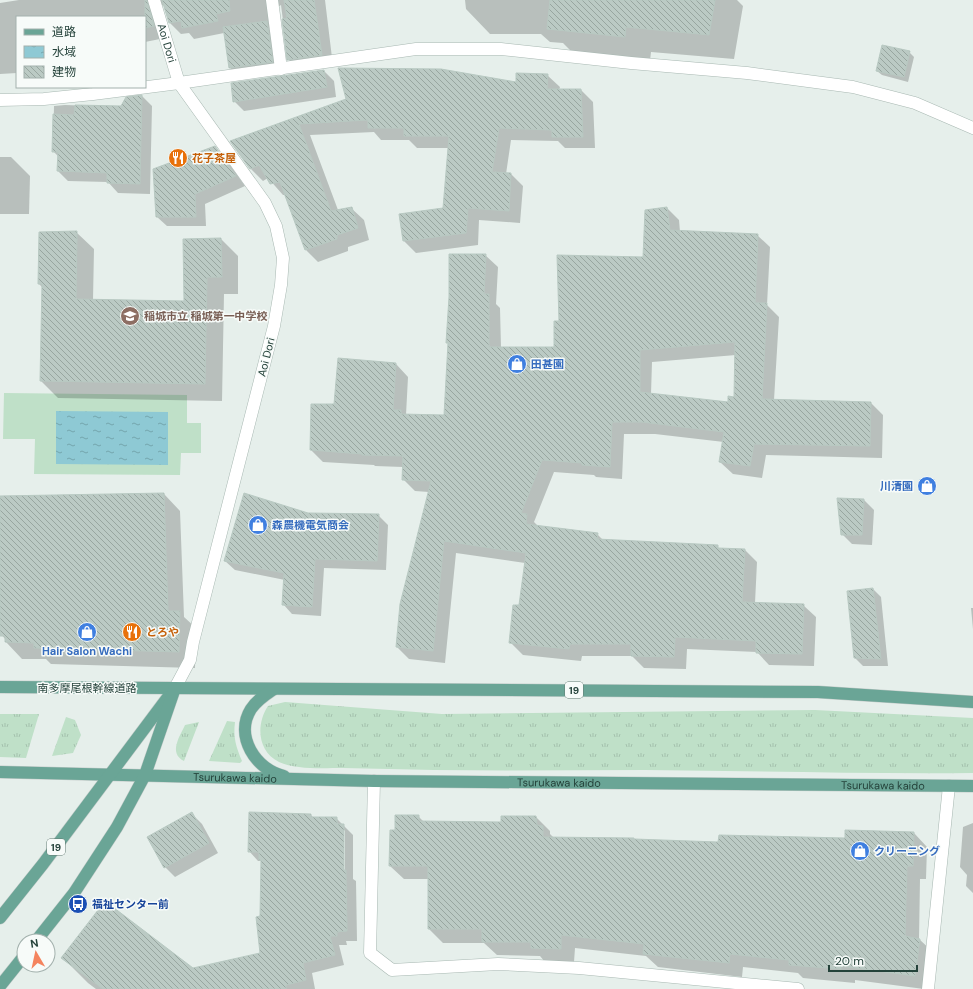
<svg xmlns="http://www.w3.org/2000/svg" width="973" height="989" font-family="'DM Sans','Noto Sans JP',sans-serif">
	<defs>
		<pattern id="grass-tufts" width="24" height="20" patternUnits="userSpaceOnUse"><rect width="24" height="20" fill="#bfe0c8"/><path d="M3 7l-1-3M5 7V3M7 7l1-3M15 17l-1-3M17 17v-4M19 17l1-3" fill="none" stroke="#a4c1ad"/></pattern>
		<pattern id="water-ripples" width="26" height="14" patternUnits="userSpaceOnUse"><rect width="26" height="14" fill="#8ec9d4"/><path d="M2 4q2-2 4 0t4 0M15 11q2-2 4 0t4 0" fill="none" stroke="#74a5ad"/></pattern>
		<pattern id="building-back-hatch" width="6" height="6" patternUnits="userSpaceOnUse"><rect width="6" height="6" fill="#bbcac4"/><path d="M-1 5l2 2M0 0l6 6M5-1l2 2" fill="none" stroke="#98a6a0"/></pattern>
	</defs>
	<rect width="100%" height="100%" fill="#e6efeb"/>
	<g fill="url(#grass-tufts)">
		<path d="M285,702L442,714L815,710L973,718V773C863,774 754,771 645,770C575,770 505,771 434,770C404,769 373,769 343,768C324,768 296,770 279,762C257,751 256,724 268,706Z"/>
		<polygon points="0,714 39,714 26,758 0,757"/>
		<polygon points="66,717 75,720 81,735 73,753 52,756"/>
		<path d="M227,721L235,722C233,737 236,747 242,761L240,763L209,761Z"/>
		<path d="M199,722L184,761C168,753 180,736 185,725Z"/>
	</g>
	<polygon fill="#bfe0c8" points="4,393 187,395 187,423 201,423 201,453 181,453 180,475 34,474 35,439 3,439"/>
	<polygon fill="url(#water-ripples)" points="56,411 168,412 168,465 56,464"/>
	<g fill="#0003" fill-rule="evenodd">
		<polygon points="19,0 325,0 333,66 300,71 288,59 281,5 276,8 284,73 241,79 230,68 224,33 194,39 189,33 181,34 170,23 164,5 160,6 165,38 145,42 145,17 17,17 17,73 0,74 0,83 0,3"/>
		<polygon points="465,0 737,0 743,6 734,59 651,52 650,61 573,53 563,43 550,42 541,34 490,34 466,9"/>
		<polygon points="909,52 914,57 908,82 882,75 877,71"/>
		<polygon points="324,71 334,81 336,97 244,111 234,101"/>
		<polygon points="547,75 560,87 559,90 581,90 593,102 595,148 565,148 558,141 511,140 506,174 511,174 523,186 520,223 479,220 478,245 416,253 404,241 400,215 444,209 449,148 417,148 409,140 381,140 374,132 310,135 338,210 351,208 364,220 369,240 348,247 348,251 318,262 306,250 286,195 283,195 268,178 263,181 251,169 231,142 347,100 517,83"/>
		<polygon points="142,96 152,106 150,194 118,193 108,182 68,181 58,171 59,157 53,151 54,106 65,105 122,107 127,98"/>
		<polygon points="215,148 225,158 245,186 205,204 206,226 167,226 156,216"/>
		<polygon points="0,157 11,157 30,176 29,214 0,214"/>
		<path d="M667,208L679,220L680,232L757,235L770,247L767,305L779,317L774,400L871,403L883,415L882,458L766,455L762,478L733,474L720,462L724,442L655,434H624L622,479L596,477L594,475L554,472L534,522L538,526L597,534L604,541L717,546L719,549L745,550L757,562L755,603L803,605L816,617L814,666L769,665L757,652L687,649L686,669L644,668L632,656H582L581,661L523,655L510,642L520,606L525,563L456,553L445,663L409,659L397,647L429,492L415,491L403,479V467L375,466L374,465L323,462L311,450L335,405L339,359L396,364L408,377L406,415L445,416L449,344L447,342L485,255L498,267L496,304L500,308L501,348H555L560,322L644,258ZM736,355L735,398L729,404L651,394L652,362Z"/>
		<polygon points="76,232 94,249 93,300 185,302 221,239 238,256 238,294 224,294 222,401 58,398 41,381 43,288 39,284"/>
		<polygon points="164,494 180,511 184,617 196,628 195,668 51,664 46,659 22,659 6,642 6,640 0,633 0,497"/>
		<polygon points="864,500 874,510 872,545 852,544 842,534"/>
		<polygon points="308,514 378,515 388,525 386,570 324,568 321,616 292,614 283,604 285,580 235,570 225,561"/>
		<polygon points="873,589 881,597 888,666 863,666 855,658"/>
		<polygon points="971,608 973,608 973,629"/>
		<polygon points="192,814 202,824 218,853 175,877 165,867"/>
		<path d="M311,815L314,818H336L353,835V879L356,881L357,941H346L347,945H339L344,965L312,973L315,989H96L88,983L63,958L193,969L261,954L262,861H258L249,851ZM343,829L345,831V875H343Z"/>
		<polygon points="418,816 424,822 502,823 536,817 550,831 550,834 554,838 719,843 846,839 914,833 927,847 926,879 920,879 919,939 934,953 924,989 855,980 855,983 803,978 798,973 743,967 742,977 658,967 646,956 575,948 574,962 545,962 540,956 497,955 484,943 443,943 429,929 429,879 404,879 390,866 396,831"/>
		<polygon points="973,823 973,893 966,886 967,875 960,867 963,827"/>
	</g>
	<g fill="url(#building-back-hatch)" stroke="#b8c9c2" fill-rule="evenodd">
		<polygon points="145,0 147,0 154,26 145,28"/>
		<polygon points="162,0 229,0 230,11 216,14 218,21 182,28 181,21 169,23"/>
		<polygon points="284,0 314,0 322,55 287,60 282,19 287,18"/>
		<polygon points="550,0 715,0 709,35 626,27 625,37 547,29"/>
		<polygon points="267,21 273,62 229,68 223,27"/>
		<polygon points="882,45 910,51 904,77 876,71"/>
		<polygon points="338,68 441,69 516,82 516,73 548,74 547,89 581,89 583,137 552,137 552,130 499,128 492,172 511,173 509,211 468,208 466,233 403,241 399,214 443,208 449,136 404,136 404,128 368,128 368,120 299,124 331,211 352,207 358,228 337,235 337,239 305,250 280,182 270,184 259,165 250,169 230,141 346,99"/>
		<polygon points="324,70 327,87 233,102 231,83"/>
		<polygon points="142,95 140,184 107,183 107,173 57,171 58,152 52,152 53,114 74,115 75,105 121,106 126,97"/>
		<polygon points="215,146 236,176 195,194 196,217 156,217 153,169"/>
		<path d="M667,207L670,230L758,234L755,303H767L762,399L871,402L870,446L754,444L750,466L719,462L724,432L642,422H612L610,467L582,465V463L542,460L521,513L527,514L526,524L598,533L597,539L718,545V548L745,549L742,602L804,604L802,654L756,653V641L675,637L674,657L631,656V644H570L569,649L509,643L513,605H519L526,553L444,541L433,651L396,647L400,604L431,481L402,480L403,456L362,455V454L310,450L311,404H334L338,358L396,363L393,410H401V414L444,415L448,343H446L449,297V254H486L484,294H489V347H554V321H559L557,255L643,257L645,210ZM735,342L734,397L728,396V402L640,392V350Z"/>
		<polygon points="77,231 76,299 184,301 183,239 221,238 222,277 207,277 205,384 40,381 42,284 38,284 39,232"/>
		<polygon points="164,493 168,611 180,611 179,652 34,648 34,643 5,642 5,636 0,636 0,496"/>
		<polygon points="244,493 308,513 379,514 377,561 315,559 312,607 282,605 284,573 224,561"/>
		<polygon points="837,498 864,499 862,535 841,535"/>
		<polygon points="873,588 881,659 854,658 847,591"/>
		<polygon points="192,812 209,843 164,868 147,837"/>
		<polygon points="249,812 311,814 311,817 337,817 337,824 344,824 344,870 346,870 347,931 337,932 337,936 330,936 335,955 303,963 306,980 286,985 286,989 103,989 61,958 105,901 193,968 260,953 256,917 260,916 261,860 259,860 259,852 248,852"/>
		<polygon points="395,815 419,815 419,821 501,822 501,816 536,816 537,825 543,826 543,837 634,838 634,839 718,842 719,835 845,838 845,830 914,832 913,866 907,866 905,936 920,939 915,976 841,966 841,969 789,965 789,960 730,954 729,963 643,954 644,944 561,935 561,949 531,948 531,942 482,942 482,929 428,929 428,866 389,866 390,830 395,830"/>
	</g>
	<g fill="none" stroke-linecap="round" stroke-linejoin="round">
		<g stroke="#a8b8b2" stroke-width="13">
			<g id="minor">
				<path id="s1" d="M154,0L179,83L265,203L276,226L283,258L281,285L274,326L193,642L190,660L175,688"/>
				<polyline points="272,0 281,69"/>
				<polyline points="0,100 44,99 93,94 179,83 416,49 501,49 631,63 747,73 853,87 915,103 973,128"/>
				<polyline points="374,781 370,953 392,970 498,964 579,968 798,989"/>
				<polyline points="928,989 949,786"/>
			</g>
		</g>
		<g stroke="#c2cac8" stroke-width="13">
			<g id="primary">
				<polyline points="0,687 818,692 973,702"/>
				<path d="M274,689C265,695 257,700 251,709C234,736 256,770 284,776"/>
				<path id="s2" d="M0,772L374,781L973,786"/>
				<polyline points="0,918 43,864 168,697"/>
				<polyline points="36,941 74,893 117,827 145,775 175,688"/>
				<polyline points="0,986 24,956"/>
			</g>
		</g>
		<use href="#minor" stroke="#fff" stroke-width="12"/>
		<use href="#primary" stroke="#6aa596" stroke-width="12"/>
	</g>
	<defs>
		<g id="restaurant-disc" transform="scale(1)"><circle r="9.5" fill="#e8710a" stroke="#f7fbf9"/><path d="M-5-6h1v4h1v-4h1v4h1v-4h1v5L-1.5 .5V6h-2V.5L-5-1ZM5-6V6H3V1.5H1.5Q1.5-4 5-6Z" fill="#fff"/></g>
		<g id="school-disc" transform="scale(1)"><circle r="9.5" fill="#8d6e63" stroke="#f7fbf9"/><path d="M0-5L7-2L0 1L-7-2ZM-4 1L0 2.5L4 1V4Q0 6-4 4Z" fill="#fff"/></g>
		<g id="shop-disc" transform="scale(1)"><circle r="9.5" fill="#3f7fe0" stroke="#f7fbf9"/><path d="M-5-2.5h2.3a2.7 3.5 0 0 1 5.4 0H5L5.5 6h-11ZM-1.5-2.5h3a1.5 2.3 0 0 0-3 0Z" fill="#fff"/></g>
		<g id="bus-disc" transform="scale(1)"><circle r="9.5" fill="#1a4fb4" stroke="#f7fbf9"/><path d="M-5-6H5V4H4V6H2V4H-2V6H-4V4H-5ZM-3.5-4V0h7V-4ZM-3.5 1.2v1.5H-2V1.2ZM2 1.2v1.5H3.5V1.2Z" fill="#fff"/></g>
	</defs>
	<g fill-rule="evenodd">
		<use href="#restaurant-disc" x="178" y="158"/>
		<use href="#school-disc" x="130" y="316"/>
		<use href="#shop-disc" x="517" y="364"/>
		<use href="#shop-disc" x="927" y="486"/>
		<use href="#shop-disc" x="258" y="525"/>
		<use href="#shop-disc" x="87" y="632"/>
		<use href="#restaurant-disc" x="132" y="632"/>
		<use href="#shop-disc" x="860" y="851"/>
		<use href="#bus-disc" x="78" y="904"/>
	</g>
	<g text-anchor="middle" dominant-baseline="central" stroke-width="3" stroke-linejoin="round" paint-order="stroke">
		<g fill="#f7fbf9" stroke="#637a73" stroke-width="1">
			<rect x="565" y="682" width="18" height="16" rx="3"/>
			<rect x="47" y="839" width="18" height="16" rx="3"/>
		</g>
		<g font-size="10" font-weight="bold" fill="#24423a">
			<text x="574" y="690">19</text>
			<text x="56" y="847">19</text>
		</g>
		<g font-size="11" fill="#24423a" stroke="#f7fbf9">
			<text stroke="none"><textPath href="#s1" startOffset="45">Aoi Dori</textPath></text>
			<text transform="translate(266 357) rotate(-76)">Aoi Dori</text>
			<text x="87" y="688">南多摩尾根幹線道路</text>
			<text stroke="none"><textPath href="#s2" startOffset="235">Tsurukawa kaido</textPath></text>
			<text stroke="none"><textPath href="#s2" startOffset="559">Tsurukawa kaido</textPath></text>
			<text stroke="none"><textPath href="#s2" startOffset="883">Tsurukawa kaido</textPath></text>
		</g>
		<g font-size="11" font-weight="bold" fill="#c56008" stroke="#f7fbf9" text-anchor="start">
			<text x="192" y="158">花子茶屋</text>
			<text x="146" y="632">とろや</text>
		</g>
		<g font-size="11" font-weight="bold" fill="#785e54" stroke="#f7fbf9" text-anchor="start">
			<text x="144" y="316">稲城市立 稲城第一中学校</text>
		</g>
		<g font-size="11" font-weight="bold" fill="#366cbe" stroke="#f7fbf9" text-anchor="start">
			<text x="531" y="364">田甚園</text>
			<text x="913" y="486" text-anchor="end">川清園</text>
			<text x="272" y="525">森農機電気商会</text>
			<text x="87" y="651" text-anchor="middle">Hair Salon Wachi</text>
			<text x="874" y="851">クリーニング</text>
		</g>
		<g font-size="11" font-weight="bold" fill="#164399" stroke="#f7fbf9" text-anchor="start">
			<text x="92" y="904">福祉センター前</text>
		</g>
	</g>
	<rect x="16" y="16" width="130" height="72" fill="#f7fbf9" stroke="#a3b1ad"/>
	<rect x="24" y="29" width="20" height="6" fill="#6aa596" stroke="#a3b1ad"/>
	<text x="52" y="36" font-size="12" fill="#24423a">道路</text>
	<rect x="24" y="46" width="20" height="12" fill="url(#water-ripples)" stroke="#a3b1ad"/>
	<text x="52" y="56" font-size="12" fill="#24423a">水域</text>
	<rect x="24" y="66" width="20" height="12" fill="url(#building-back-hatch)" stroke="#a3b1ad"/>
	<text x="52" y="76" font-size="12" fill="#24423a">建物</text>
	<g transform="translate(36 953) rotate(351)"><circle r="19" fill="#f7fbf9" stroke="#a3b1ad"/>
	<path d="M0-3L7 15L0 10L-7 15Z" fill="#f4845f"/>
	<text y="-6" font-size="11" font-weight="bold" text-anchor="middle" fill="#24423a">N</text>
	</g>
	<path d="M829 965v6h88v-6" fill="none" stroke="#24423a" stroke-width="2"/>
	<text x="835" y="965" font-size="12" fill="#24423a" stroke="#f7fbf9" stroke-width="3" paint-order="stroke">20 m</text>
</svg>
